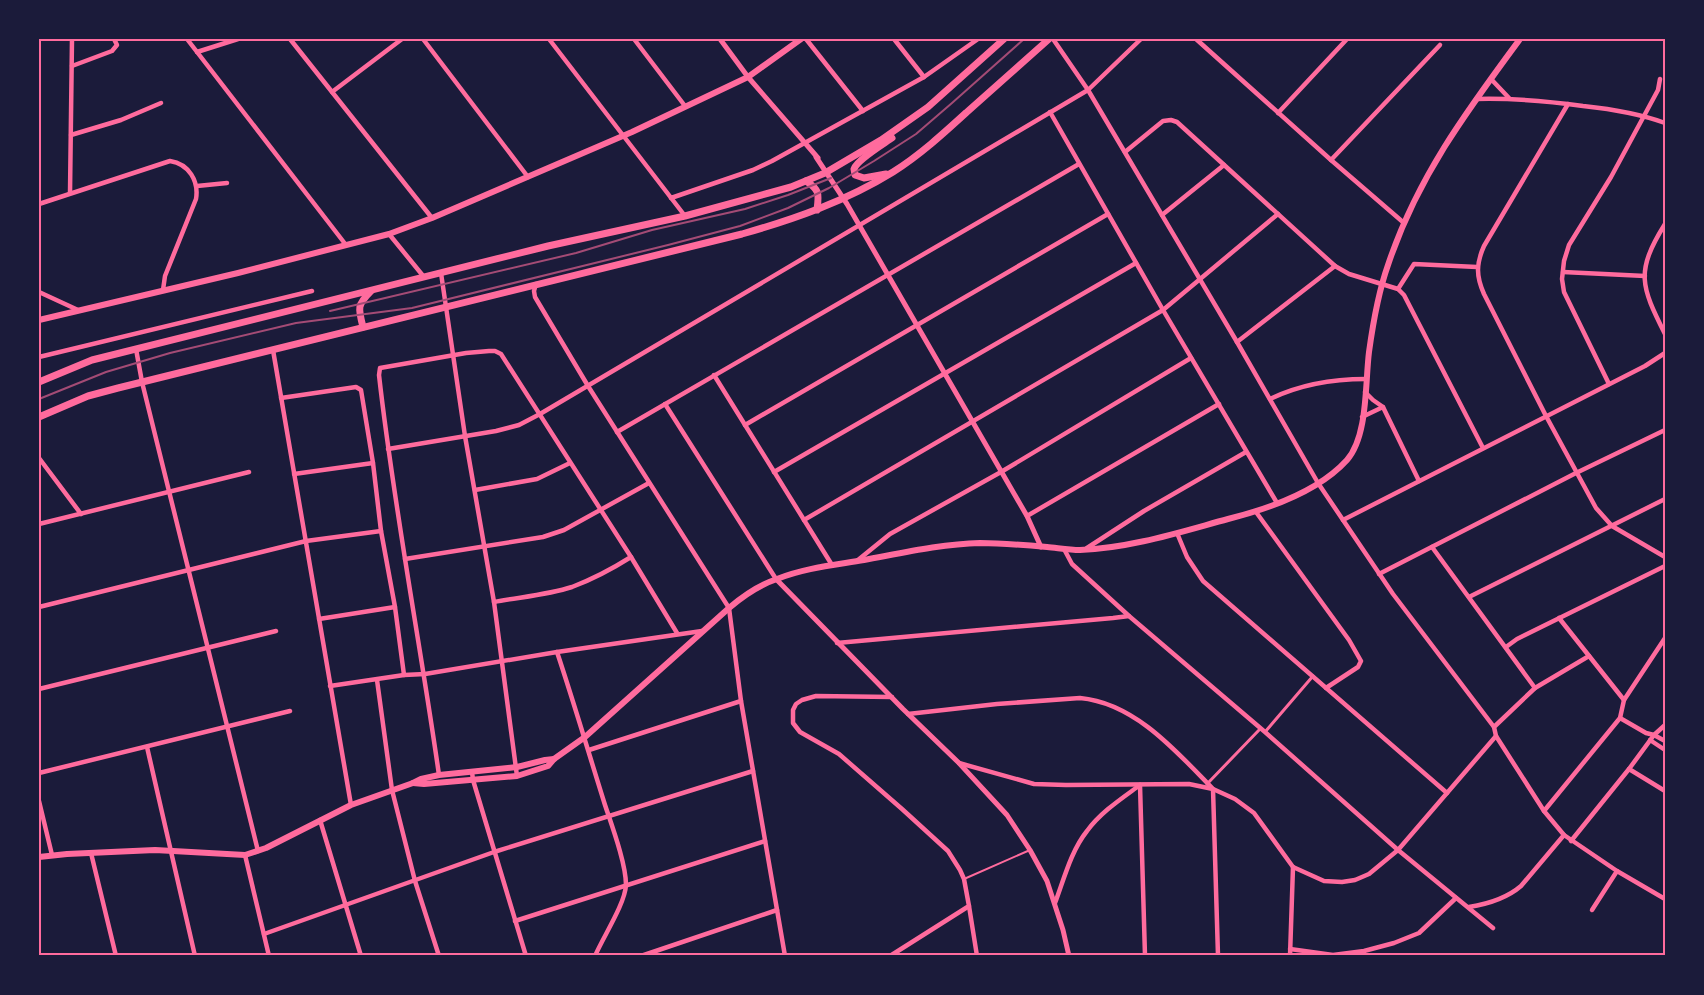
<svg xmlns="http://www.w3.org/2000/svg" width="1704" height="995" font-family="'Sofia Sans Condensed',sans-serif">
	<rect width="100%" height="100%" fill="#1b1b3a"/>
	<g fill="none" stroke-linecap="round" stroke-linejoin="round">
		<polyline stroke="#ff6b9d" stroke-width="2" points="964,879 1030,850"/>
		<g stroke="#ff6b9d" stroke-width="3">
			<polyline points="1265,732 1313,676"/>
			<polyline points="1207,784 1260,729"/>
		</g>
		<g stroke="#ff6b9d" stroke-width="4.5">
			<polyline points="187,39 346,245"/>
			<polyline points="290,39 432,218"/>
			<polyline points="423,39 528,177"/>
			<polyline points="549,39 685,216"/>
			<polyline points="634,39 685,106"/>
			<polyline points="806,39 863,111"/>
			<polyline points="894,39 924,77"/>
			<polyline points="1053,39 1088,90 1237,342 1318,483 1393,594 1494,727"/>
			<polyline points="1196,39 1331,160 1404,223"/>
			<polyline points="197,52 238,39"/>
			<polyline points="72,66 112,51 117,45 114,39"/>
			<polyline points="1491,79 1509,98"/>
			<polyline points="332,92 402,39"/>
			<path d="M1476,99C1512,98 1547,101 1583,106C1611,109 1638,113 1665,123"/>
			<path d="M1568,104L1484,246C1476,264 1476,276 1484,294L1546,416L1596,508L1612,526L1665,557"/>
			<polyline points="1050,112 1163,310 1277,503"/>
			<polyline points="1278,113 1347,39"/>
			<polyline points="71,135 121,120 161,103"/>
			<polyline points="1125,152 1163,121 1171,120 1177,122 1335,266 1349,274 1398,289 1404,295 1483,448"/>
			<polyline points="1331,160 1440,45"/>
			<polyline points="197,186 227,183"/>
			<polyline points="70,193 72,39"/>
			<polyline points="671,198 753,170 772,161 924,77 978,39"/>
			<path d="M39,204L170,161C189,164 199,181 196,199L165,276L163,290"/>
			<polyline points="1162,215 1224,165"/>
			<path d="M1665,224C1635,272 1641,286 1665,334"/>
			<polyline points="389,234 424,277"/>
			<polyline points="1563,272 1645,276"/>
			<polyline points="441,273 465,436 494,602 517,776"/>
			<polyline points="536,284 534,291 535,297 588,386 729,608 741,701 785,956"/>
			<polyline points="1398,289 1414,264 1477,267"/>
			<polyline points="39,292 78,310"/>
			<polyline points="1237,342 1335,266"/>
			<polyline points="136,349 142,382 258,851"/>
			<polyline points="273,350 351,805"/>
			<polyline points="39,357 312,291"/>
			<polyline points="714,375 832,565"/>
			<polyline points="1609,384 1564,292 1562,279 1564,261 1569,245 1611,177 1658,90 1660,79"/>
			<polyline points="1365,392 1373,400 1383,407 1419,481"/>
			<polyline points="281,398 356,387 361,390 373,463 381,531 395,607 404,675"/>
			<path d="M1270,399C1301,384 1332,379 1366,379"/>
			<polyline points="665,404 776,579"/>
			<polyline points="1362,417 1383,407"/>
			<polyline points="745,425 1108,214"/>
			<polyline points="617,432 1079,164"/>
			<polyline points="388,449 496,431 519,425 540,414 1088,90 1141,39"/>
			<polyline points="39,458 81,514"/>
			<polyline points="774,472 1136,263"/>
			<polyline points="294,474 373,463"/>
			<polyline points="475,490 537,479 570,463"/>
			<polyline points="1256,512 1349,640 1361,661 1358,667 1326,688"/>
			<polyline points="1027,516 1219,404"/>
			<polyline points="804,520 1163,310 1278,214"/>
			<polyline points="1343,520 1645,366 1665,353"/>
			<polyline points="39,524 249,472"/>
			<polyline points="1177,533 1187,557 1203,581 1447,793"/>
			<polyline points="1432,547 1535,688"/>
			<polyline points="1087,548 1144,511 1246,452"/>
			<polyline points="1064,549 1072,564 1129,616 1265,732 1398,850 1493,928"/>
			<polyline points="405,559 543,537 564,530 649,483"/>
			<polyline points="858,560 890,534 1001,472 1191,358"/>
			<polyline points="1379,574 1576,473 1665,430"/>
			<polyline points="1469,597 1665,499"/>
			<path d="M494,602C520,597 547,595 572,587C593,579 612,569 631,557"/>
			<polyline points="39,607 306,541 381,531"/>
			<polyline points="1559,618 1624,700"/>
			<polyline points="319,619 395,607"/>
			<polyline points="837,643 1113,618 1129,616"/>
			<polyline points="1506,647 1517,639 1665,566"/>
			<path d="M557,652C574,703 589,754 605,805C612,826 626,864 626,885C625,904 603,937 595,956"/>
			<polyline points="377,680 392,790 415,881 439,956"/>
			<polyline points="330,686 404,675 425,674 557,652 702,631"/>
			<polyline points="39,689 276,631"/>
			<path d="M908,714L997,704L1080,698C1135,703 1177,752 1213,789L1218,956"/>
			<polyline points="1620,718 1646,733 1654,735 1665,741"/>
			<polyline points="1496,736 1544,811 1564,835 1617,871 1665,899"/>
			<polyline points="1650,740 1665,750"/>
			<polyline points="147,747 195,956"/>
			<polyline points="589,750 741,701"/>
			<polyline points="959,763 1034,784 1066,785 1189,784 1213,789 1235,799 1254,813 1293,867 1324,881 1342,882 1355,880 1369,874 1398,850 1496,736 1494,727 1535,688 1589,656"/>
			<polyline points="1629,769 1665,791"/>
			<polyline points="472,772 473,780 526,956"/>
			<polyline points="39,773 290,711"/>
			<path d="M439,775C420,641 394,509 379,375L380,368L466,353L489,351H495L501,354L631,557L677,633"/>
			<polyline points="1140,785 1145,956"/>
			<polyline points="39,801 52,855"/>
			<polyline points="1544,811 1620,718 1624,700 1665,638"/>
			<polyline points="320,820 361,956"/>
			<polyline points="1571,841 1629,769 1654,735 1665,725"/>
			<polyline points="91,853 116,956"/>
			<polyline points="245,855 269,956"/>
			<path d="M1055,903C1064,879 1071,851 1087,831C1101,812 1121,799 1140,785"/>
			<polyline points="969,906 977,956"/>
			<path d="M1469,907C1488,904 1507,898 1521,886L1564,835"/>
			<polyline points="1592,910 1617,871"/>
			<polyline points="515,921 765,841"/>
			<polyline points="264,934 494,852 753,771"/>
			<polyline points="1290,949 1333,955 1364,951 1394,943 1419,933 1456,898"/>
			<polyline points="641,956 777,910"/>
			<polyline points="890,956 969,906 964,879 960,870 948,851 902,809 839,754 800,732 793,723 793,710 796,704 802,700 816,696 892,697"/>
			<polyline points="1290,956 1293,867"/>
		</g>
		<g stroke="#ff6b9d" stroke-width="5">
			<polyline points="720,39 748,77 818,158"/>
			<polyline points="816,157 847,204 1027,516 1041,547"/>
			<polyline points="776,579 903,709 959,763 1007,815 1030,850 1047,881 1063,930 1069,956"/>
		</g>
		<g stroke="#ff6b9d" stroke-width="6">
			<polyline points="39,320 238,273 389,234 432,218 632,132 748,77 801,39"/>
			<path d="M413,783L424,784L517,776L548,766L554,759L585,737L729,608C743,596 759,585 777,579C804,568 835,565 864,560C902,553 941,544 980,543C1002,543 1025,545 1047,547C1058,548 1069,550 1080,550C1131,548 1180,532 1228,519C1268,509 1318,492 1347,460C1368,436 1365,384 1369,352C1373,323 1378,293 1388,265C1417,178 1466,112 1520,39"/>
			<polyline points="39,857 67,854 155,850 245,855 266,848 351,805 413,783 421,779 439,775 517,767 545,760 554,759"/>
		</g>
		<g stroke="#ff6b9d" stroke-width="7">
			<path d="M886,174L864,178L855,175L854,169C857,160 882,145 892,138"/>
			<path d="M806,181C820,190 819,194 817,210"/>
			<path d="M363,327C358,308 357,305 371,291"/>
			<polyline points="39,382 92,360 548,246 685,216 791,187 825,173 881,140 928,107 1004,39"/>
			<path d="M39,417L88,396L118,388L742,234C795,219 846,201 893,172C920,155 944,133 967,112C994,88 1022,63 1049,39"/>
		</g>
		<g stroke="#a44b75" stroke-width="2">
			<polyline points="330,311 576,253 652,230 745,209 788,195 831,178"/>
			<polyline points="39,399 106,372 170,353 296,323 412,308 668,245 740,226 788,208 829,188 874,161 916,134 952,103 1024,39"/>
		</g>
	</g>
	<rect width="1704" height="995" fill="none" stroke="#1b1b3a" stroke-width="81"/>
	<rect x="40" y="40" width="1624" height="914" fill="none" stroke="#ff6b9d" stroke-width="2"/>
</svg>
